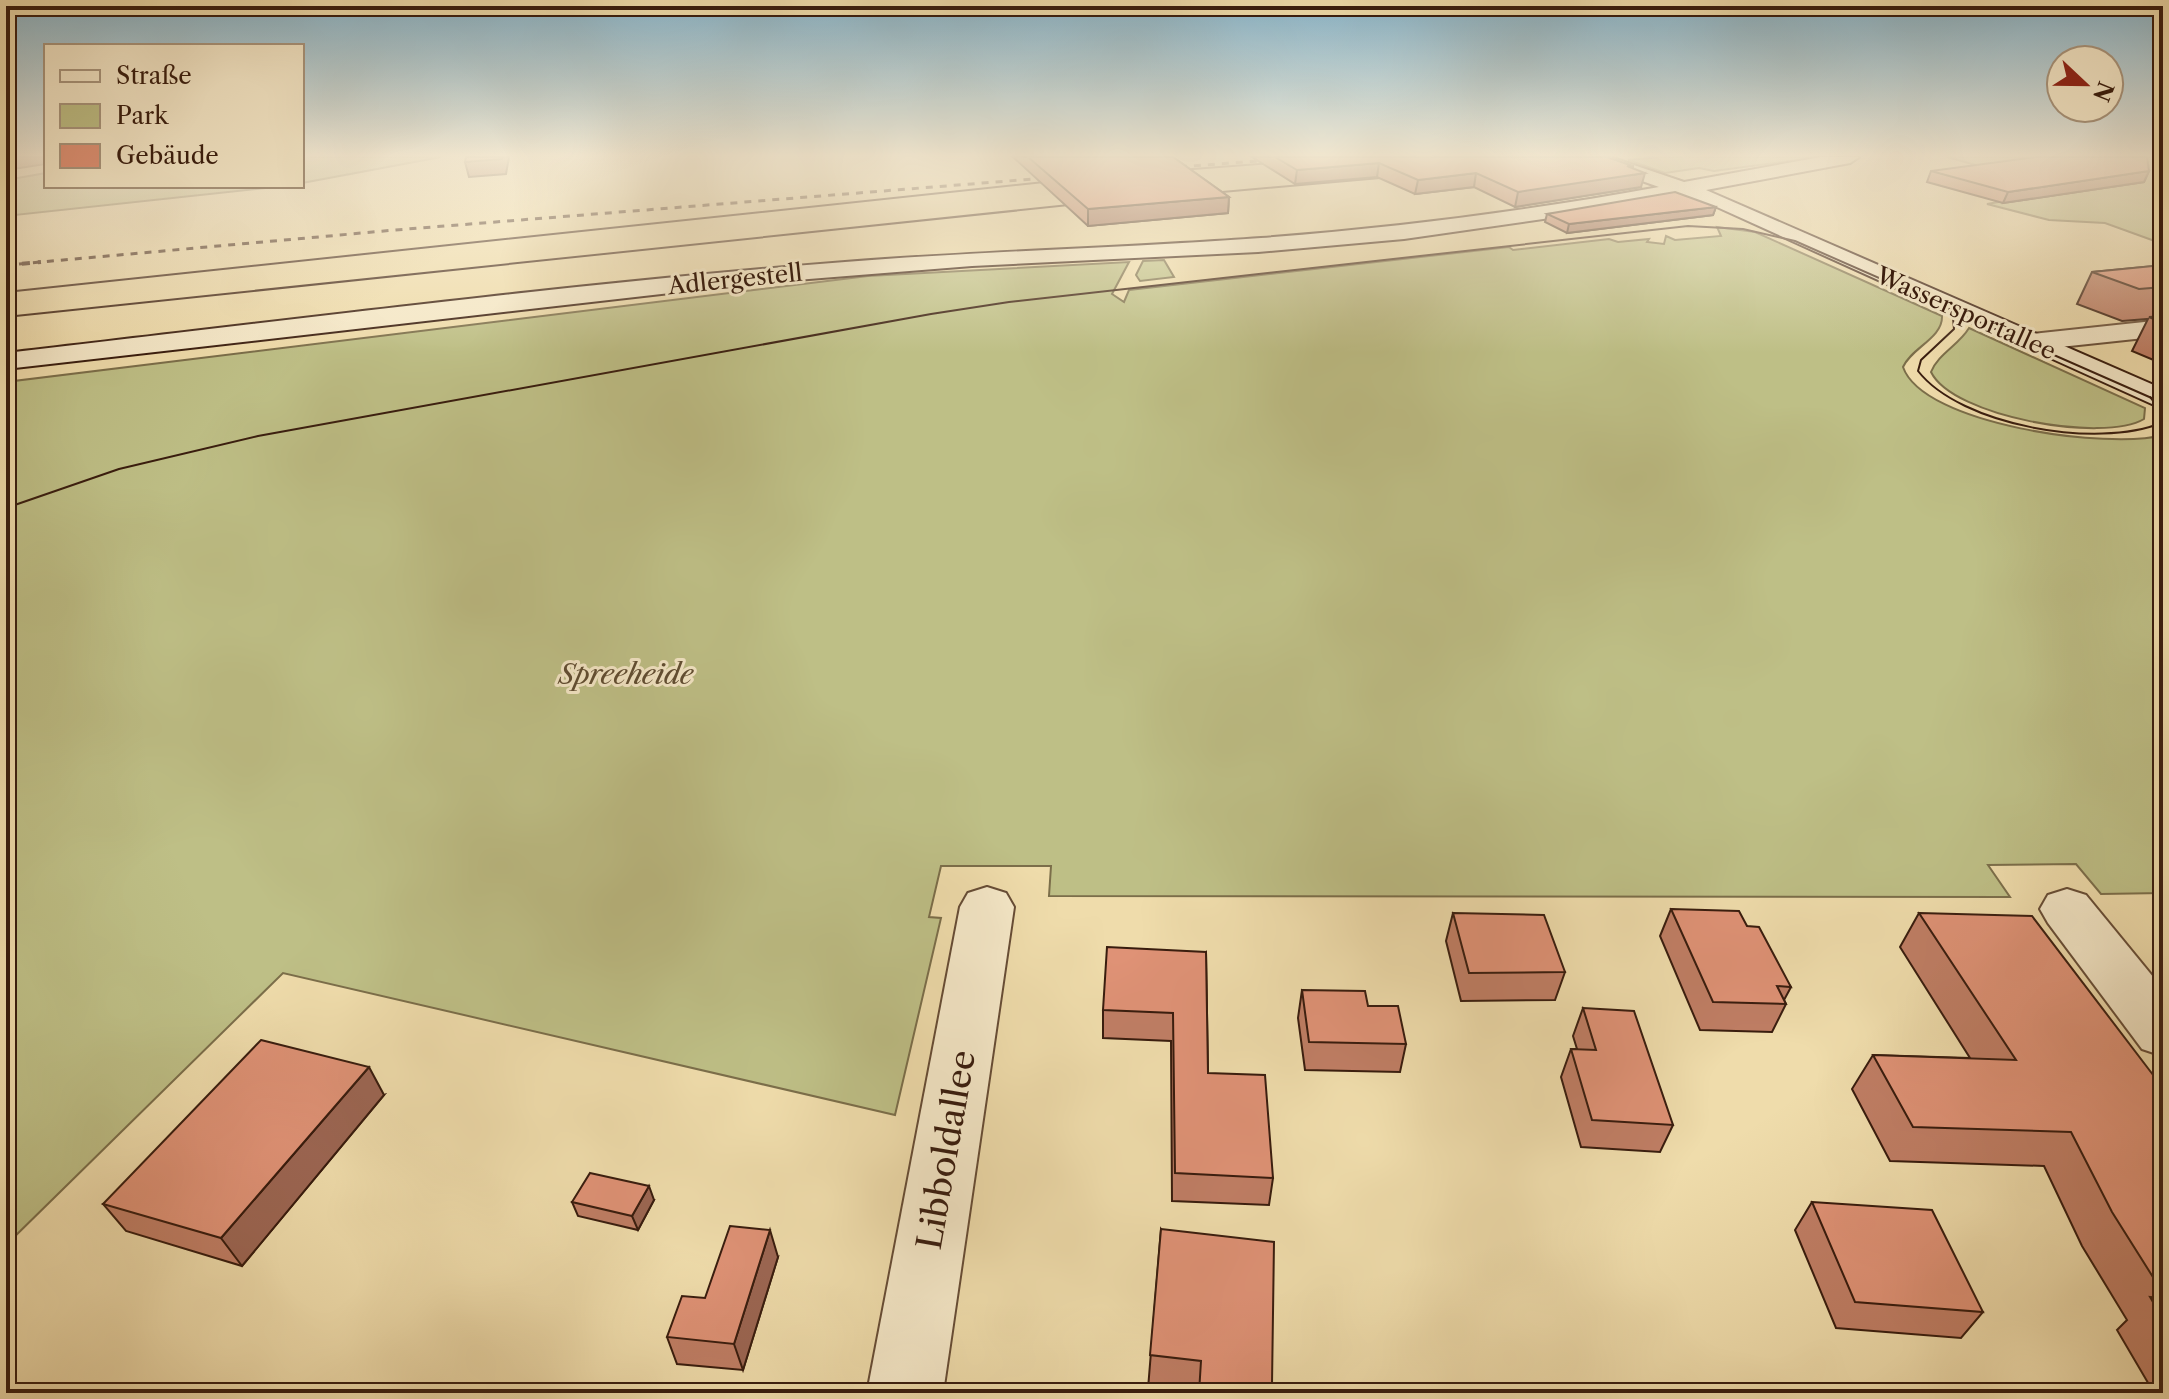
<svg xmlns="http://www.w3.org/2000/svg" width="2169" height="1399" font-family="'Libre Caslon Text',serif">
	<rect width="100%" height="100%" fill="#efdcab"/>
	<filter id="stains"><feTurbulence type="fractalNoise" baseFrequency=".0025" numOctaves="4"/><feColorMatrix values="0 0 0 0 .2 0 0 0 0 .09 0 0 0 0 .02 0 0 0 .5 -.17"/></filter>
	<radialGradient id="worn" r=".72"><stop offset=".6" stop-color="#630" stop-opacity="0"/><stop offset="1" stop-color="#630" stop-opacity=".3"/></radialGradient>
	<g fill="#bebf86" stroke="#7b6e4a" stroke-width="2">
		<polygon points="302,157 441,157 302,183"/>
		<polygon points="1661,157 1820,157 1714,171 1699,168 1665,173 1628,160"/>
		<polygon points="1947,157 2163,157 2163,244 2105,223 2049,220 1987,204 2067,190"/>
		<polygon points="46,173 46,186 284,186 6,216 6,180"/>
		<path d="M1717,227L1755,232L1942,316C1943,338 1911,348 1903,367C1923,425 2110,450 2163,435V893L2101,894L2076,864L1988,865L2010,897L1049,896L1051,866H941L929,917L941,918L895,1115L283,973L6,1245V382L868,276L1129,262L1112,294L1124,302L1129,290L1509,247L1513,250L1609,239L1618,242L1649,239L1647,242L1664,244L1666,236L1675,240L1721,236Z"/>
		<polygon points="1164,260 1174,277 1140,281 1136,275 1143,261"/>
		<path d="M1969,328L2145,408L2144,419C2104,443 1953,417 1931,372C1938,354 1959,345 1969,328Z"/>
	</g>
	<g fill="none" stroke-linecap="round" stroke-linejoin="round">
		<g stroke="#664c35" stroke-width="4">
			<g id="street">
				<polygon points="2163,320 2163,336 2032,350 2022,348 2018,342 2022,336 2032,334"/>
				<polygon points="987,887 1006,893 1014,907 943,1393 867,1393 960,907 968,893"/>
				<polygon points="2067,889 2086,895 2163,989 2163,1056 2142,1049 2048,923 2040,909 2048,895"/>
			</g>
		</g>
		<g stroke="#381c0e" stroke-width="4">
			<path id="secondary" d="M1584,157H1610L1684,182L1821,157H1859L1850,163L1706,190L2163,389V409L1717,207L1681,195L1578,214L1404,239L1258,252L972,266L758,283L6,369V353C285,321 565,284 845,262C983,251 1123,248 1261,238C1395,228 1527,211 1659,187L1586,161Z"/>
		</g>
		<use href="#street" fill="#f5e8c8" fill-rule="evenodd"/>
		<use href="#secondary" fill="#f5e8c8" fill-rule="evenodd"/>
		<g stroke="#381c0e" stroke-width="2">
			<polyline points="1166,171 1286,162"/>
			<polyline points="1200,194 1403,176"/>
			<polyline points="6,292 1063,180"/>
			<path d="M1943,308L1953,318L1954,329L1921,360L1918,371C1961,426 2098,449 2161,423V411L2150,397"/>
			<polyline points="6,317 1088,203"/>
			<polyline points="6,508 119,469 258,436 931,314 1009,302 1688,226 1743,229 1795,241 2163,403"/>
		</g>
		<g stroke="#381c0e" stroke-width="3" stroke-dasharray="7 7" stroke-linecap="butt">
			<polyline points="1166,168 1307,157"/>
			<polyline points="19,264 395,230 1058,177"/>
		</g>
		<polyline stroke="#381c0e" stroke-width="4" stroke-dasharray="8 8" stroke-linecap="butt" points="6,265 41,262"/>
	</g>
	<g fill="#c07e65" stroke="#381c0e" stroke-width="2">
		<polygon points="1013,157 1173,157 1229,197 1228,213 1088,226"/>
		<polygon points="1252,157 1607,157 1633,166 1633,168 1641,187 1515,207 1474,187 1415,194 1377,177 1295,184"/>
		<polygon points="1931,171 2149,171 2144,182 2003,203 1927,182"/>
		<polygon points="1716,207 1713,215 1567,233 1545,222 1547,214"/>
		<polygon points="2163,265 2163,364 2132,351 2148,319 2122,321 2077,304 2092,272"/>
		<polygon points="1671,909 1747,926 1791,987 1784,1000 1786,1004 1772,1032 1700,1030 1660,936"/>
		<polygon points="1453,913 1565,972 1555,1000 1461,1001 1446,941"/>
		<polygon points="1919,913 2163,1088 2163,1393 2154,1393 2117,1330 2127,1320 2082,1246 2044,1166 1890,1161 1852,1089 1873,1055 1970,1058 1900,947"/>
		<polygon points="1206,952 1208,1073 1273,1178 1269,1205 1172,1201 1171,1041 1103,1038 1103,1010"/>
		<polygon points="1302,990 1368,1006 1406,1044 1400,1072 1305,1070 1298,1018"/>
		<polygon points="1583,1008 1673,1125 1660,1152 1581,1147 1561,1077 1571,1049 1577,1049 1573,1036"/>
		<polygon points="384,1095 242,1266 126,1231 103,1204"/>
		<polygon points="654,1200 638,1230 578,1216 572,1202"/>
		<polygon points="1812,1202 1983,1312 1961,1338 1836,1328 1795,1230"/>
		<polygon points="1161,1229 1272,1384 1337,1393 1176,1393 1148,1389"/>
		<polygon points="778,1257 743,1370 677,1364 667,1337 705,1298"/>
	</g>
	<g fill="#9c6653" stroke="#381c0e" stroke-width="2">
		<polygon points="6,157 46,157 46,164 6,170"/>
		<polygon points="503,157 509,157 506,174 469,177 465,162"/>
		<polygon points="1379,163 1377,177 1295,184 1297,170"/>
		<polygon points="1633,166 1631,175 1645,173 1641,187 1515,207 1518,192"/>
		<polygon points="2149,171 2144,182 2003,203 2008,192"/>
		<polygon points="1476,173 1474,187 1415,194 1418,180"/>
		<polygon points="1229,197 1228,213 1088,226 1088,209"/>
		<polygon points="1716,207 1713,215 1567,233 1569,224"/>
		<polygon points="369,1067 384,1095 242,1266 221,1238"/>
		<polygon points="649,1186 654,1200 638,1230 632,1216"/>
		<polygon points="770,1230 778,1257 743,1370 734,1344"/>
	</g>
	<g fill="#df9276" stroke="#381c0e" stroke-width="2">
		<polygon points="466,157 503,157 502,159 465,162"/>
		<polygon points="1028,157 1173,157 1229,197 1088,209"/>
		<polygon points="1275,157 1607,157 1633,166 1627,166 1645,173 1518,192 1476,173 1418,180 1379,163 1297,170"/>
		<polygon points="2036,157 2147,157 2149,171 2008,192 1931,171"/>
		<polygon points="1675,192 1716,207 1569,224 1547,214"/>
		<polygon points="2163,265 2163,287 2139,289 2092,272"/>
		<polygon points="2163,316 2163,323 2149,317"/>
		<polygon points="1671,909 1739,911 1747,926 1759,927 1791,987 1777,986 1786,1004 1713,1002"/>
		<polygon points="1453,913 1544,915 1565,972 1469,973"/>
		<polygon points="1919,913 2032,916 2163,1088 2163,1293 2112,1212 2071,1132 1913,1127 1873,1055 2016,1060"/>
		<polygon points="1107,947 1206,952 1208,1073 1265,1075 1273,1178 1175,1173 1173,1013 1103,1010"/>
		<polygon points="1302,990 1365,991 1368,1006 1398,1006 1406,1044 1309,1042"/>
		<polygon points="1583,1008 1634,1011 1673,1125 1592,1120 1571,1049 1596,1050"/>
		<polygon points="261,1040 369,1067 221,1238 103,1204"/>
		<polygon points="590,1173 649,1186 632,1216 572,1202"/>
		<polygon points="1812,1202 1932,1210 1983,1312 1855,1302"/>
		<polygon points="730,1226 770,1230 734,1344 667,1337 682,1296 705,1298"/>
		<polygon points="1161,1229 1274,1242 1272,1384 1337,1393 1199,1393 1201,1361 1150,1355"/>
		<polygon points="2150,1297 2163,1298 2163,1319"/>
	</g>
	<linearGradient id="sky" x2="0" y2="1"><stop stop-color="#89b7ce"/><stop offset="0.44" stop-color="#f8efd9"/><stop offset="1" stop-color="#f8efd9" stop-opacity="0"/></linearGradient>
	<rect width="2169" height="353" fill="url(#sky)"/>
	<g text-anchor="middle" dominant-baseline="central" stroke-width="6" stroke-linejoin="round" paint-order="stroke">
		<g font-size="24" fill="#381c0e" stroke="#f5e8c8">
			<text transform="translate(735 279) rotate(-6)">Adlergestell</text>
			<text transform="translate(1966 313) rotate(24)">Wassersportallee</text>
		</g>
		<g font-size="28" font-style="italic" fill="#604d32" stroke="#f5e8c8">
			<text x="626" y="674">Spreeheide</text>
		</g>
		<g font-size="34" fill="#381c0e" stroke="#f5e8c8">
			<text transform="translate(946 1150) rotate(-80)">Libboldallee</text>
		</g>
	</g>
	<rect width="2169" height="1399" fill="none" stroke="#efdcab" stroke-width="32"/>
	<rect x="8" y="8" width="2153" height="1383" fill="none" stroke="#381c0e" stroke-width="4"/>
	<rect x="16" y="16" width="2137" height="1367" fill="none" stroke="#381c0e" stroke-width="2"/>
	<rect x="44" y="44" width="260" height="144" fill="#f5e8c8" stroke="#a9967e" stroke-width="2"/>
	<rect x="60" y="70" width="40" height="12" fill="#f5e8c8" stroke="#a9967e" stroke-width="2"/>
	<text x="116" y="84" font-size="24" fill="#381c0e">Straße</text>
	<rect x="60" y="104" width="40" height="24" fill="#bebf86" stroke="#a9967e" stroke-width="2"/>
	<text x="116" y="124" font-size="24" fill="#381c0e">Park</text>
	<rect x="60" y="144" width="40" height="24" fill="#df9276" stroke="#a9967e" stroke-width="2"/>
	<text x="116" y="164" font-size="24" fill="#381c0e">Gebäude</text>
	<g transform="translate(2085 84) rotate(112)"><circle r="38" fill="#f5e8c8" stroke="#a9967e" stroke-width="2"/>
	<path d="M0-6L14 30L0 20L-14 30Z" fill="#8f2418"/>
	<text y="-12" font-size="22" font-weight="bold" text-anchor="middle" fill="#381c0e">N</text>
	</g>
	<rect width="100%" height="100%" filter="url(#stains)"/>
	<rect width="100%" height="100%" fill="url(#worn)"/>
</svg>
